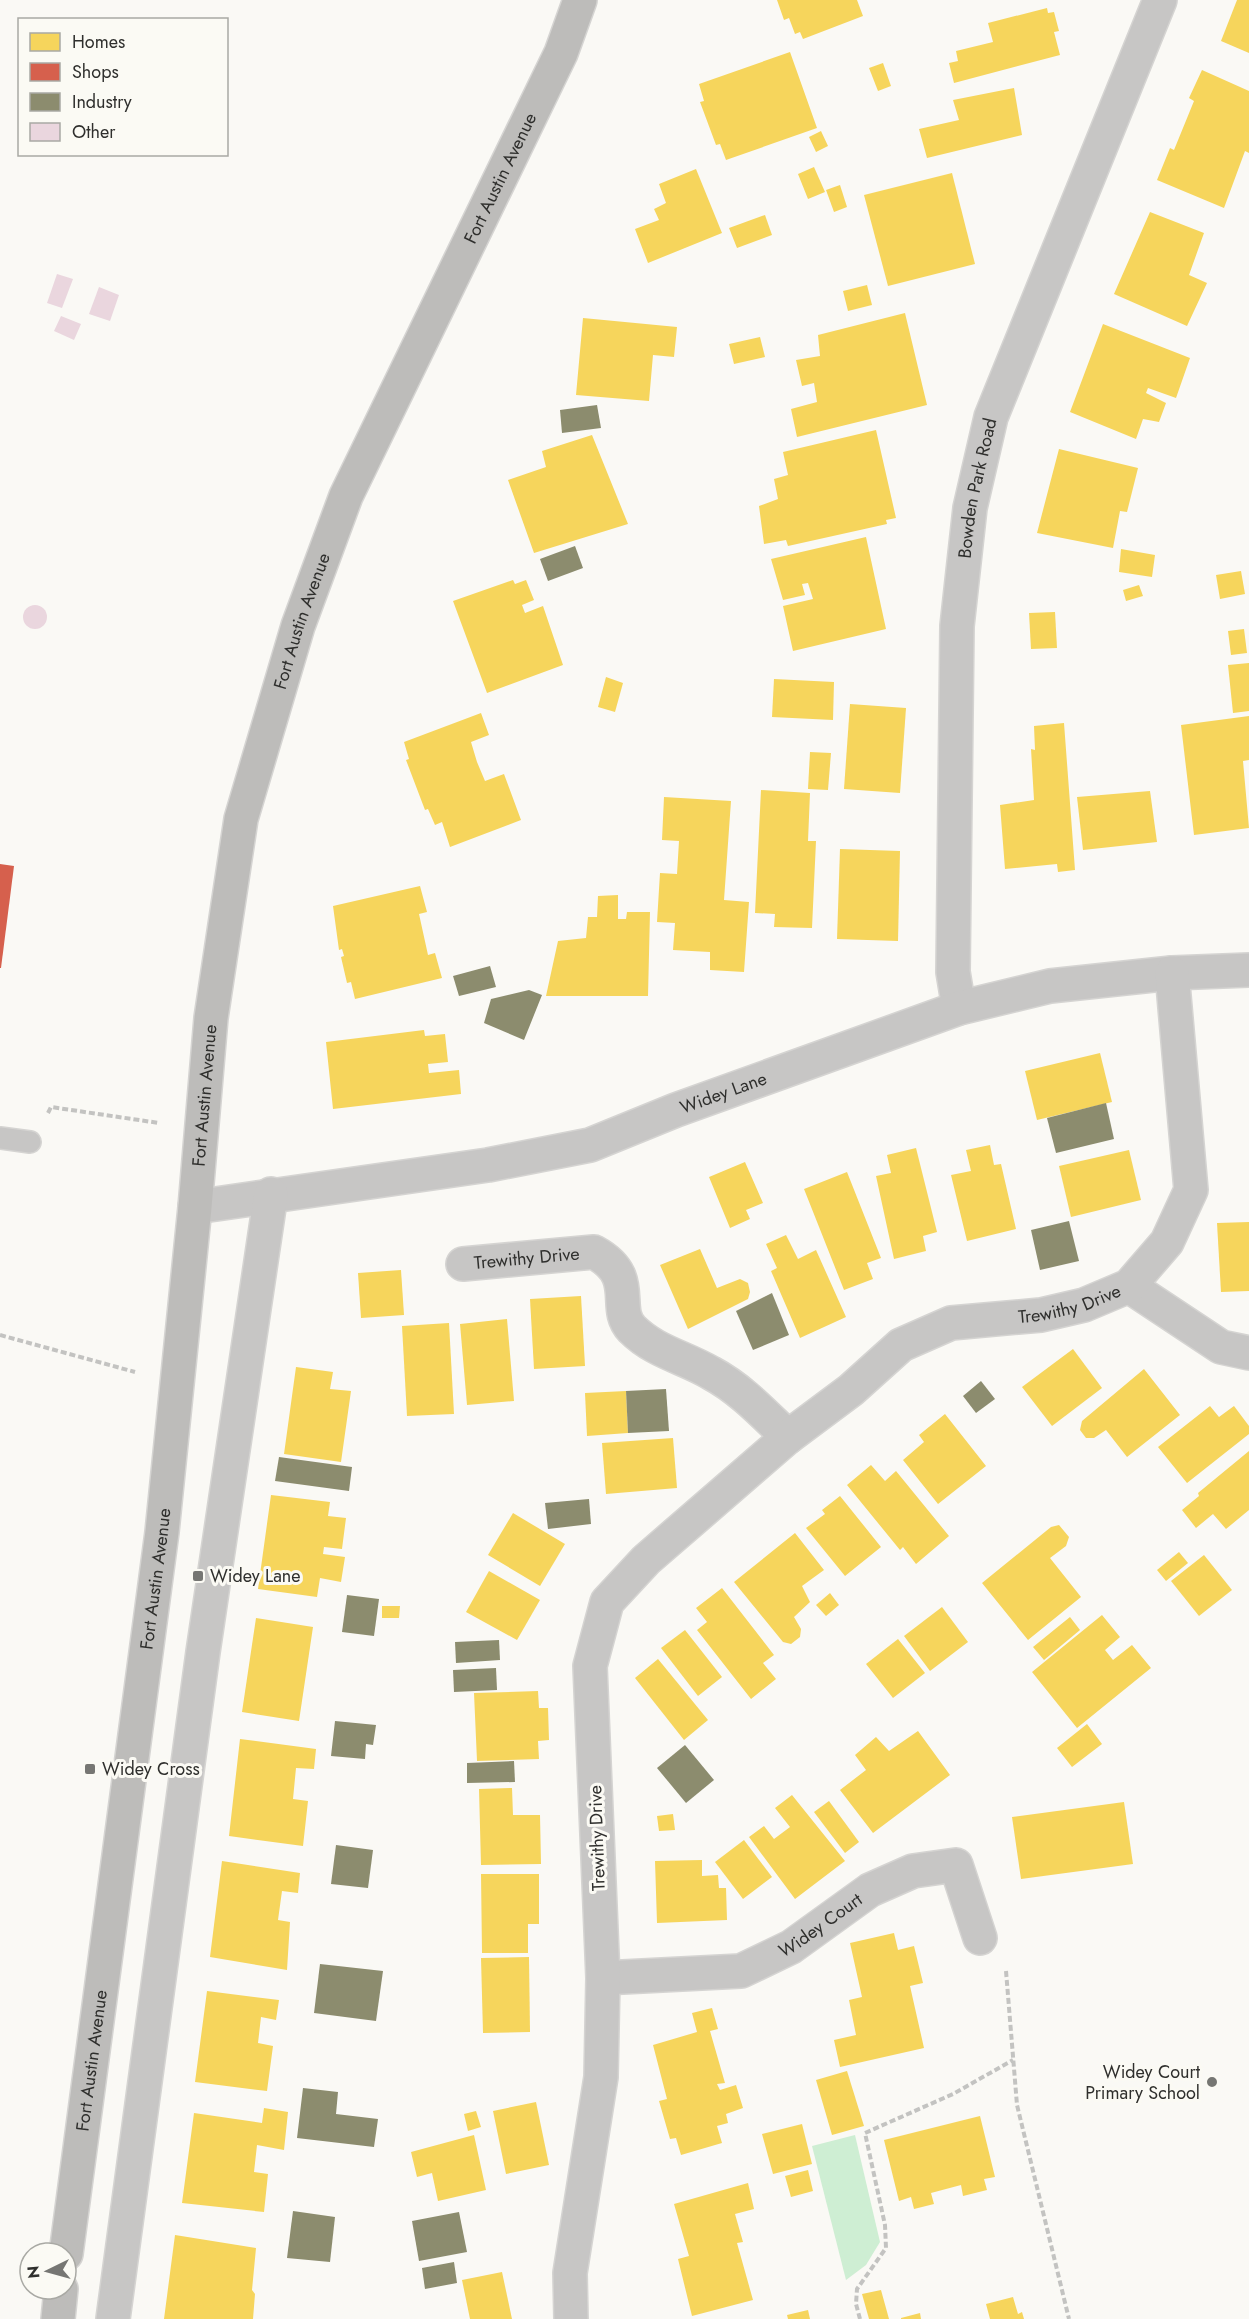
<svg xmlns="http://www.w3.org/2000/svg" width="1249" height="2319" font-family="Jost,sans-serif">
	<rect width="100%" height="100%" fill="#faf9f5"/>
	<polygon fill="#ceeed3" points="855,2135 880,2242 866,2265 846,2280 812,2146"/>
	<g fill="#f6d55c">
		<polygon points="777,0 857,0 863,16 803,39 800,32 795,34 789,18 784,20"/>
		<polygon points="1237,0 1249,0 1249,53 1221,41"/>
		<polygon points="1047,8 1048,13 1054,12 1059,31 1054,32 1060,55 954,83 949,63 958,61 956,51 993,42 988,23"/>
		<polygon points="790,52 817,128 726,160 720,144 716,145 700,102 704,101 699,84"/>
		<polygon points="883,63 891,86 878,91 869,68"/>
		<polygon points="1202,70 1249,91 1249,153 1245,151 1224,208 1157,180 1170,148 1174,150 1194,101 1189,98"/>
		<polygon points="1014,88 1022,135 927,158 919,129 959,120 953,100"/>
		<polygon points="821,131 828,146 816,152 809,137"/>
		<polygon points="814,167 825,192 808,199 798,174"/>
		<polygon points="696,169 722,233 648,263 635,229 659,220 654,209 666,203 659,184"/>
		<polygon points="952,173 975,264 888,286 864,195"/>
		<polygon points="840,185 847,207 834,212 826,190"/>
		<polygon points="1150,212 1204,233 1189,275 1207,283 1187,326 1114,294"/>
		<polygon points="765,215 772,235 737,248 729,228"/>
		<polygon points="867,285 872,305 848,311 843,291"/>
		<polygon points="905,313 927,405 797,437 791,409 817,402 814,383 802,386 796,360 820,356 818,335"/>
		<polygon points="583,318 677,327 674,357 653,355 649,401 576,395"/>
		<polygon points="1103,324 1190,358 1176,398 1148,388 1146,393 1166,403 1159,422 1143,419 1136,439 1070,412"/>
		<polygon points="760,337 765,357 734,364 729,344"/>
		<polygon points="876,430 896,518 886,520 887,524 788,546 786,540 764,544 759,506 778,499 774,479 788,475 783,452"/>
		<polygon points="592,435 628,524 534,553 508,480 546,467 542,451"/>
		<polygon points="1059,449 1138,468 1127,512 1120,511 1113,548 1037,533"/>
		<polygon points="866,537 886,629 793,651 783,606 813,599 808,583 802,584 805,595 783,600 771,559"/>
		<polygon points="1121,549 1155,555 1152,577 1119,572"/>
		<polygon points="1241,571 1245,594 1220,599 1216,575"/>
		<polygon points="513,580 515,584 526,580 534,600 522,605 525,613 543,606 563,665 487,693 453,601"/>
		<polygon points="1139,585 1143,596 1126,601 1123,590"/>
		<polygon points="1055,612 1057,648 1031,649 1029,613"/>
		<polygon points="1244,629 1247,653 1231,655 1228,631"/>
		<polygon points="1249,663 1249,711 1233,713 1228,665"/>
		<polygon points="606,677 623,683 615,712 598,707"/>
		<polygon points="774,679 834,682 833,720 772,717"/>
		<polygon points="850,704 906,708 900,793 844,789"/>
		<polygon points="481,713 489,735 471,742 477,762 485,781 504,774 521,820 450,847 442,822 435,825 428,809 425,810 406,760 409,759 404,742"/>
		<polygon points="1249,716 1249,760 1243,761 1249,828 1194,835 1181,725"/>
		<polygon points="1064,723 1075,870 1058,872 1057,864 1005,869 1000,805 1034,800 1031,749 1035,750 1034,726"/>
		<polygon points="810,752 831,753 828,790 808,789"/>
		<polygon points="761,790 810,793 808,841 816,841 812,928 774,927 775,914 755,913"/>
		<polygon points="1150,791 1157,842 1083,850 1077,797"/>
		<polygon points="664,797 731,801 724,900 749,902 744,972 710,970 710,952 673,950 675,923 657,922 660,873 677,874 679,841 662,840"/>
		<polygon points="840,849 900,851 898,941 837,939"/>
		<polygon points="420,886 427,912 419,914 428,955 435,953 442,978 355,999 351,982 347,983 341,957 344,956 342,949 339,950 333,906"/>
		<polygon points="618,895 618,919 626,919 627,912 650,912 648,996 546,996 558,941 586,938 588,917 597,917 598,896"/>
		<polygon points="424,1030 425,1036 445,1034 448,1062 428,1064 429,1073 459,1070 461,1094 333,1109 326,1042"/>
		<polygon points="1100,1053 1112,1102 1037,1120 1025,1071"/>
		<polygon points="990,1145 994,1165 1001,1164 1016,1229 967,1241 951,1175 971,1171 966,1150"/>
		<polygon points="916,1148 937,1232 923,1236 926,1251 894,1259 876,1176 891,1173 887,1155"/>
		<polygon points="1129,1150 1141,1200 1071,1217 1059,1166"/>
		<polygon points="745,1162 763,1203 746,1210 750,1219 730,1228 709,1177"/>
		<polygon points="847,1172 881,1258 867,1263 873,1279 844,1290 804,1189"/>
		<polygon points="1249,1222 1249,1291 1221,1292 1217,1223"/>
		<polygon points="786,1235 798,1259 816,1250 846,1317 800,1338 771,1271 777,1268 766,1244"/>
		<polygon points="700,1249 717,1288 740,1279 748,1283 750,1292 748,1299 688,1329 660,1265"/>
		<polygon points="401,1270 404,1315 361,1318 358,1273"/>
		<polygon points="581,1296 585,1366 534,1369 530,1299"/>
		<polygon points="507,1319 514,1401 467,1405 460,1324"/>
		<polygon points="449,1323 454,1414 407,1416 402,1326"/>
		<polygon points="1073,1349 1102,1388 1052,1426 1022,1387"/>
		<polygon points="296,1367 333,1372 330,1389 351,1391 341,1462 284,1454"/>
		<polygon points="1144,1369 1180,1415 1127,1457 1106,1430 1094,1438 1086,1438 1080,1430 1082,1421"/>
		<polygon points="626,1391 628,1433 587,1436 585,1393"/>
		<polygon points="1210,1406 1219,1417 1234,1406 1249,1426 1249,1434 1187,1483 1158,1447"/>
		<polygon points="945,1414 986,1466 938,1504 903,1460 924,1442 919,1435"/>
		<polygon points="673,1438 677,1488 606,1494 602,1443"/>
		<polygon points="1249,1451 1249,1510 1226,1529 1213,1514 1196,1528 1182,1510 1199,1496 1198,1493"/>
		<polygon points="871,1465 885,1481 896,1471 949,1536 916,1564 903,1547 900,1550 847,1485"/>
		<polygon points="271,1495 330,1502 328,1516 346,1518 342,1549 324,1547 323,1554 345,1557 341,1582 320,1578 317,1597 258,1589"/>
		<polygon points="840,1496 881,1547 845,1576 806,1528 825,1514 822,1510"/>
		<polygon points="513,1513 565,1544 540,1586 488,1555"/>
		<polygon points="1059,1525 1069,1537 1066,1546 1050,1558 1081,1597 1028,1640 982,1583 1051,1527"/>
		<polygon points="795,1533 824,1570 802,1586 810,1602 794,1617 801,1629 800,1637 791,1644 783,1642 734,1582"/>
		<polygon points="1179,1552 1188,1563 1166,1581 1157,1570"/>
		<polygon points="1204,1555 1232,1590 1199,1616 1171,1581"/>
		<polygon points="489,1571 540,1600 517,1640 466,1612"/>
		<polygon points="722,1588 774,1655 763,1663 776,1679 751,1699 697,1630 707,1622 696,1608"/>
		<polygon points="830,1593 839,1605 826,1616 816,1605"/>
		<polygon points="382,1606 400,1606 399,1618 382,1618"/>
		<polygon points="942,1607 968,1642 930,1671 904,1636"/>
		<polygon points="1102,1615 1120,1637 1105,1650 1113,1660 1132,1645 1151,1668 1077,1728 1032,1672"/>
		<polygon points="1070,1617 1080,1630 1044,1660 1033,1647"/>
		<polygon points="256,1618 313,1627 299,1721 242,1712"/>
		<polygon points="685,1630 722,1677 698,1696 661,1648"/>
		<polygon points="898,1639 925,1673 893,1698 866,1664"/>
		<polygon points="658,1659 708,1720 684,1740 635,1678"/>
		<polygon points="538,1691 539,1708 548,1708 549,1740 538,1741 539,1759 477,1761 474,1693"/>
		<polygon points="1087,1724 1102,1744 1072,1767 1057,1748"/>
		<polygon points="918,1731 950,1775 873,1833 840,1790 866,1770 855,1755 876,1737 889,1751"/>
		<polygon points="240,1739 316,1749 314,1769 296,1768 293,1799 308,1801 303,1846 229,1836"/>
		<polygon points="512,1788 513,1815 540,1815 541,1864 481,1865 479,1789"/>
		<polygon points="792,1795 845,1861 795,1899 749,1837 764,1826 774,1839 790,1827 775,1808"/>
		<polygon points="829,1801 859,1842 845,1853 814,1812"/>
		<polygon points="1124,1802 1133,1864 1021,1879 1012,1817"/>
		<polygon points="673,1814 675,1830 659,1831 657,1816"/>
		<polygon points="744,1840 772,1877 743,1899 715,1862"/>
		<polygon points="702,1860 702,1876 718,1875 719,1888 726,1888 727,1920 657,1923 655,1861"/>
		<polygon points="222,1861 300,1873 298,1893 282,1891 278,1920 290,1922 287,1970 210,1957"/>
		<polygon points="481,1874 539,1874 539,1924 528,1924 528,1953 482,1953"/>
		<polygon points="894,1933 898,1950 914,1946 923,1983 910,1986 924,2048 840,2067 834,2040 856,2035 849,2000 862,1997 850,1943"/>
		<polygon points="529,1957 530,2032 483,2033 481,1958"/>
		<polygon points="207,1991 279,2000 276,2020 261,2017 258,2043 273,2046 267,2091 195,2082"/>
		<polygon points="712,2008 718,2029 710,2031 725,2083 717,2084 720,2090 736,2085 743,2108 726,2114 728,2123 717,2126 722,2143 681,2155 676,2138 670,2139 659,2101 667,2099 653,2045 697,2032 692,2013"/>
		<polygon points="847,2071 864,2126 832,2135 816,2080"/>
		<polygon points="536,2102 549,2165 506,2174 493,2111"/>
		<polygon points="264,2108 288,2112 284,2150 257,2145 254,2172 268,2174 264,2212 182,2203 194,2113 262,2123"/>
		<polygon points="476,2111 481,2127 468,2131 464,2114"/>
		<polygon points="980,2116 995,2177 984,2179 987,2190 963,2196 961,2185 931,2193 934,2204 914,2209 911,2197 899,2201 884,2140"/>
		<polygon points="802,2124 812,2164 773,2174 762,2134"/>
		<polygon points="474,2135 486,2190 438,2201 432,2173 417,2177 411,2152"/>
		<polygon points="808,2170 813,2191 791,2197 785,2176"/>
		<polygon points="748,2183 754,2209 735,2214 743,2242 737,2243 753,2300 692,2316 678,2259 689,2256 674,2204"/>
		<polygon points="175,2235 256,2248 252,2290 255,2294 253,2319 164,2319"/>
		<polygon points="502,2272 512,2319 470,2319 462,2280"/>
		<polygon points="881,2290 889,2319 869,2319 862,2294"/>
		<polygon points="1013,2297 1018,2314 1022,2312 1024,2319 990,2319 986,2304"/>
		<polygon points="808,2310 810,2319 788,2319 787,2315"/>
		<polygon points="920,2313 921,2319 901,2319 901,2318"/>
	</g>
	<polygon fill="#d6604d" points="0,864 14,866 1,968 0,968"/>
	<g fill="#8c8c6e">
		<polygon points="597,405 601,428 562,433 560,410"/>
		<polygon points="575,546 583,568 548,581 540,559"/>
		<polygon points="490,966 496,987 459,996 453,976"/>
		<polygon points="529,990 542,995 524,1040 484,1023 491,999"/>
		<polygon points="1106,1103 1114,1139 1056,1153 1047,1118"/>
		<polygon points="1069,1221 1079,1261 1040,1270 1031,1230"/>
		<polygon points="772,1293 789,1335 753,1350 736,1311"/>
		<polygon points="981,1381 995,1399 976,1413 963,1396"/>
		<polygon points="666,1389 669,1431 628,1433 626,1391"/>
		<polygon points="279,1457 352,1467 349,1491 275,1481"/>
		<polygon points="589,1499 591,1524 548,1529 545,1503"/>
		<polygon points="347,1595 379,1599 374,1636 342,1632"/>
		<polygon points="499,1640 500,1660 456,1663 455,1642"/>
		<polygon points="496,1668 497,1690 454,1692 453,1670"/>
		<polygon points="335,1721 376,1725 373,1745 366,1744 365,1759 331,1756"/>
		<polygon points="685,1745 714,1780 686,1803 657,1768"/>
		<polygon points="514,1761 515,1782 467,1783 467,1763"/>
		<polygon points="336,1845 373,1850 368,1888 331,1884"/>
		<polygon points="320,1964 383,1971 376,2021 314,2013"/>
		<polygon points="303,2088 338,2092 336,2114 378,2119 374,2147 297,2138"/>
		<polygon points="293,2211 335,2217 330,2262 287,2258"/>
		<polygon points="459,2212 467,2252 419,2261 412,2221"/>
		<polygon points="454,2262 457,2283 425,2289 422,2268"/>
	</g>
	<g fill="#ead6de">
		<polygon points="57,274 73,279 62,308 47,303"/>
		<polygon points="99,287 119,295 110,321 89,314"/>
		<polygon points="61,316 81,324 74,340 54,331"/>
		<circle cx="35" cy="617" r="12"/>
	</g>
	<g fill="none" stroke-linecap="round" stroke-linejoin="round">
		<g stroke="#d5d4d2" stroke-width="24">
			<polyline id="service" points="0,1138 30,1142"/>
		</g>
		<g stroke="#d5d4d2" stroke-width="36">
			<g id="minor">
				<path id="s1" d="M959,1008L953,972L957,626L970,508L991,417L1160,0"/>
				<path id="s2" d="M195,1207L488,1165L590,1145L676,1110L959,1008L1050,986L1172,973L1249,970"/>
				<path id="s3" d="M463,1264L594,1252C640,1277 611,1307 632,1329C655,1352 684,1357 711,1373C741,1389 764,1414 788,1437"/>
				<polyline points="1129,1286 1221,1347 1249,1353"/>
				<path id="s4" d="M603,1978L741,1971L791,1947L870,1890L913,1871L956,1865L980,1938"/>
				<polyline points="113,2319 203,1652 271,1194"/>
				<path id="s5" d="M571,2319L570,2273L601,2077L603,1978L590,1666L607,1602L646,1560L788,1437L851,1390L901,1345L951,1323L1041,1315L1084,1305L1129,1286L1167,1242L1191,1190L1172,973"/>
			</g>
		</g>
		<g stroke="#d5d4d2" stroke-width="36">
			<g id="secondary">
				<path id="s6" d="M66,2254L162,1532L195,1207L211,1018L241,819L298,626L346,496L561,53L580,0"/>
				<polyline points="58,2319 61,2289"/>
			</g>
		</g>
		<g stroke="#c3c3c1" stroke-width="4" stroke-dasharray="6 3" stroke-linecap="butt">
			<polyline points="48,1113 51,1107 159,1123"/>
			<polyline points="0,1335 135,1372"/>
			<polyline points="1006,1971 1017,2105 1069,2319"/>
			<polyline points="860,2319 856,2304 857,2289 886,2248 885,2225 865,2133 953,2094 1013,2060"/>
		</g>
		<use href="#service" stroke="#c7c6c5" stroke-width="21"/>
		<use href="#minor" stroke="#c7c6c5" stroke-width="33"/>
		<use href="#secondary" stroke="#bdbcba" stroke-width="33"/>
	</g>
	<g fill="#767673" stroke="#fbfaf4" stroke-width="2">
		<rect x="192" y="1570" width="12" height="12" rx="3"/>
		<rect x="84" y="1763" width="12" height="12" rx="3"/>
		<circle cx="1212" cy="2082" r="6"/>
	</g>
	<g text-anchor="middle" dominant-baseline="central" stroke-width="6" stroke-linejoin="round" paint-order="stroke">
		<g font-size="18" fill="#2f2f2d" stroke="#fbfaf4">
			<text stroke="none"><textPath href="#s6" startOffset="2139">Fort Austin Avenue</textPath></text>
			<text stroke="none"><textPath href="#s1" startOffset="522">Bowden Park Road</textPath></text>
			<text stroke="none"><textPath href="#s6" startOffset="1653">Fort Austin Avenue</textPath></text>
			<text stroke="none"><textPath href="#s2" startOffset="543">Widey Lane</textPath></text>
			<text stroke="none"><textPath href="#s6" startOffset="1167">Fort Austin Avenue</textPath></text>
			<text stroke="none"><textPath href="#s3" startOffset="64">Trewithy Drive</textPath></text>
			<text stroke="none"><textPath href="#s5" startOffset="1288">Trewithy Drive</textPath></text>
			<text stroke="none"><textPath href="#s6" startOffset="681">Fort Austin Avenue</textPath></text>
			<text transform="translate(597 1838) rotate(-92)">Trewithy Drive</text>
			<text stroke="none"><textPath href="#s4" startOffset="230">Widey Court</textPath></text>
			<text stroke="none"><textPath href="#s6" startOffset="195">Fort Austin Avenue</textPath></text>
		</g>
		<g font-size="18" fill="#2f2f2d" stroke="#fbfaf4" text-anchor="start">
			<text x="210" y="1576">Widey Lane</text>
			<text x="102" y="1769">Widey Cross</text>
			<text x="1200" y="2072" text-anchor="end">Widey Court<tspan x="1200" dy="21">Primary School</tspan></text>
		</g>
	</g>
	<rect x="18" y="18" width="210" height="138" fill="#fbfaf4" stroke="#a9a9a4" stroke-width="1.5"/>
	<rect x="30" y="33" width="30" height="18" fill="#f6d55c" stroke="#a9a9a4" stroke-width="1.5"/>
	<text x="72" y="48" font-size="18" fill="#2f2f2d">Homes</text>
	<rect x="30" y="63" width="30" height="18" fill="#d6604d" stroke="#a9a9a4" stroke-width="1.5"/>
	<text x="72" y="78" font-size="18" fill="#2f2f2d">Shops</text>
	<rect x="30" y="93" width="30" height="18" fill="#8c8c6e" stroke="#a9a9a4" stroke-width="1.5"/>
	<text x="72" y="108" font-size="18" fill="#2f2f2d">Industry</text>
	<rect x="30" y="123" width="30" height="18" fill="#ead6de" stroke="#a9a9a4" stroke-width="1.5"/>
	<text x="72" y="138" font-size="18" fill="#2f2f2d">Other</text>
	<g transform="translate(48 2271) rotate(265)"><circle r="28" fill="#fbfaf4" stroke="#a9a9a4" stroke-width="1.5"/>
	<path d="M0-4.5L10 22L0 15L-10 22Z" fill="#767673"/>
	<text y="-9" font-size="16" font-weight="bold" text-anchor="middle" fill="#2f2f2d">N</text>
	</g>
</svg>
